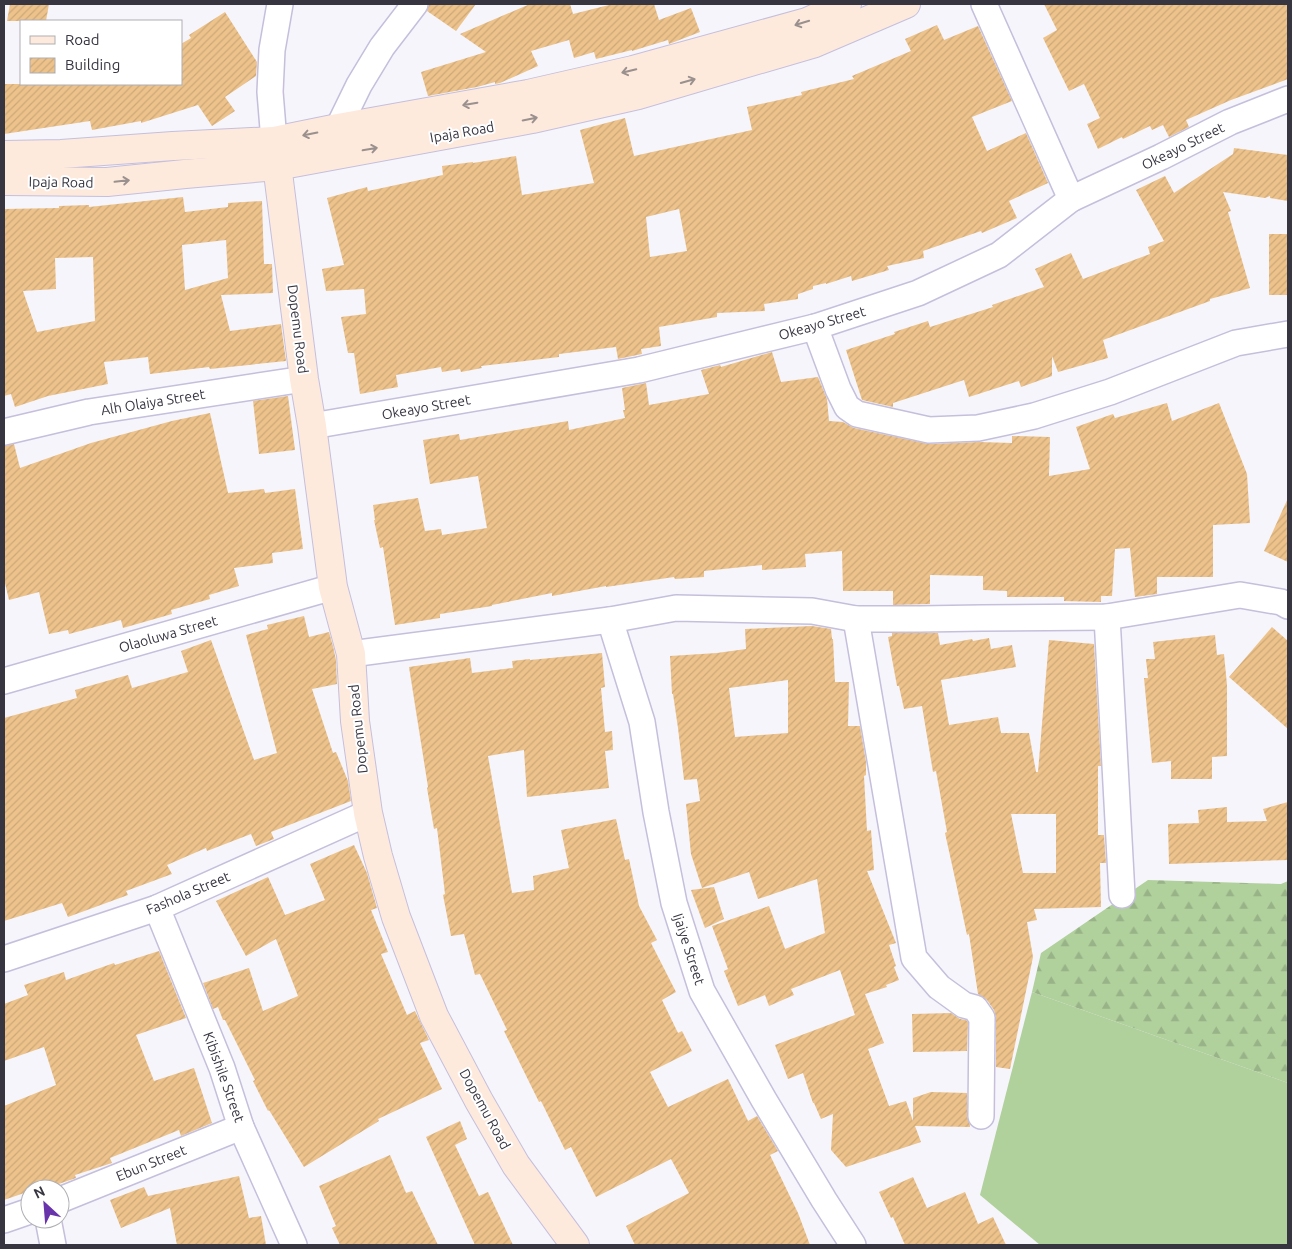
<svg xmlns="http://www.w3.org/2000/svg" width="1292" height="1249" font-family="Ubuntu,sans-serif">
	<defs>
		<pattern id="forest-firs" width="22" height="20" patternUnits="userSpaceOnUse" patternTransform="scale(1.25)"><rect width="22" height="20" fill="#b0d09c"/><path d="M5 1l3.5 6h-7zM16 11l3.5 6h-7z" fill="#98b387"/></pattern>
		<pattern id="building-hatch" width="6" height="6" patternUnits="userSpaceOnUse" patternTransform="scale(1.25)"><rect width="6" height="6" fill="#edc38b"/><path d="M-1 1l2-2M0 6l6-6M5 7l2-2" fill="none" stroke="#cca879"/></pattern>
	</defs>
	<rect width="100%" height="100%" fill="#f6f5fb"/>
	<polygon fill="#b0d09c" points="1032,992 1288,1083 1288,1245 1040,1245 980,1195"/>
	<polygon fill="url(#forest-firs)" points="1148,880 1281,884 1288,881 1288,1083 1032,992 1041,953"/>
	<g fill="url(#building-hatch)" fill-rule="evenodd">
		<polygon points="10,4 49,4 46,21 7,21"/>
		<polygon points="429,4 476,4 456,31 427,11"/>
		<polygon points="530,4 570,4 573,14 613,4 654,4 659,20 691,8 700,32 669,44 668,40 632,51 632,50 596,59 594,52 574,58 569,40 531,51 538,66 500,83 495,84 495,82 477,87 428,96 421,72 486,52 460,34"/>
		<polygon points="1044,4 1288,4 1288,79 1231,100 1186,120 1189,127 1169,137 1163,125 1152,130 1150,126 1123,139 1122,137 1098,149 1087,124 1100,118 1084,84 1069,91 1043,38 1057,30"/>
		<polygon points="225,12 257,62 256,76 225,97 235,111 212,126 198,105 141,123 141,121 92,130 90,121 4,134 5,84 181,84 181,44 191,38 189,35"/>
		<path d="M937,25L944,40L978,26L1012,101L972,117L987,151L1026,133L1048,183L1009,201L1017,218L982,233L981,231L923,251L924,258L887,266L889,270L852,281L851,276L826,284V283L813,286V289L798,294V299L764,304L765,311L717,313V317L659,327L661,346L641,349L642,354L618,359L616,347L559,354V357L481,366L482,368L461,372L460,369L442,372L441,367L396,375L398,387L360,394L354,353H348L341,317L366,314L364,289L326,291L322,269L344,265L327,198L367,187L368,191L443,175L442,166L473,162V163L516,156L522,195L594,183L580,130L625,118L634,156L752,130L747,107L802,95L801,92L854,79L852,76L911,51L905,39ZM679,209L687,251L650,257L646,217Z"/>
		<polygon points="1234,148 1288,155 1288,201 1270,198 1270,196 1265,198 1223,192 1231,211 1228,212 1250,288 1210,299 1210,301 1103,340 1108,358 1058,372 1052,356 1052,376 1021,387 1019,381 969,397 964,380 893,403 893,407 862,400 846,350 895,334 894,332 928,321 930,327 993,307 992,305 1044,287 1035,269 1071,253 1083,279 1150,254 1148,247 1164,241 1136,190 1165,176 1174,193 1233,154"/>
		<path d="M183,197L185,212L228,207V203L262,201L264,264H272L273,293L221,295L230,331L281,324L286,361L210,369L209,367L150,374L148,357L104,362L108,384L48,396L15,407L11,394L4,396V209L59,208V206L89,205V207ZM226,240L228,278L185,290L182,245ZM93,257L95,321L37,332L23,291L56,289L55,258Z"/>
		<rect x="1269" y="234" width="19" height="61"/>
		<polygon points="772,352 781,382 818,377 827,399 829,421 843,422 854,428 929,444 979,442 1012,443 1012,436 1050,437 1049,476 1090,469 1076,427 1113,414 1115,418 1167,403 1172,421 1219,403 1247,474 1250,523 1213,525 1213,577 1157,577 1157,594 1135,597 1130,548 1115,549 1112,596 1101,596 1101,602 1064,601 1064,597 1007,597 1007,591 983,590 983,576 930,575 930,604 893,605 893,591 843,591 842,551 805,554 806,567 762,570 762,565 704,571 704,577 675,579 674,577 606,587 606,586 552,596 552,593 492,605 492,606 440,614 440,618 395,625 383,547 380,548 374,520 375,520 373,505 418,498 425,531 441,529 442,535 487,528 478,476 430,484 423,440 459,434 460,440 568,421 569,430 625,418 623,410 625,410 622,388 646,383 649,405 709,394 701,370 720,365 721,367"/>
		<polygon points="288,396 295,450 259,454 253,401"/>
		<polygon points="210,413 228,493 264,489 265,493 295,489 303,549 272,553 273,563 234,568 239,586 209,595 210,599 171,610 172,614 123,628 121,620 69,634 68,630 49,634 39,592 9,600 4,579 4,446 14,444 20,468 91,443 172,421"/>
		<polygon points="1288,498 1288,562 1264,551"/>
		<polygon points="304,616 309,637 329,632 333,646 336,660 337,684 312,689 333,753 336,752 348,781 351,801 271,832 274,839 256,846 251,834 207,851 206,848 167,865 172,874 126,891 128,895 68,917 62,903 4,921 4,718 77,698 75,690 128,675 132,688 188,672 181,651 211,640 254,760 277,753 246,635 268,629 267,625"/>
		<path d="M812,626L831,629L832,639H833L835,682H849L848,726H860L866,762V775L864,776L867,831L871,830L874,870L867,871L896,943L889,945L896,966L894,967L899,980L886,985L887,987L865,994L884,1043L868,1049L889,1106L906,1101L913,1121V1098L931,1092L967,1093V1116L970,1125V1127L915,1126L921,1142L846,1167L831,1150L833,1114L821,1119L814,1103H813L803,1073L788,1079L775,1045L855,1015L840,970L791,989L794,995L769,1006L765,995L738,1006L724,971L728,969L712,926L769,906L785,949L825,933L817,879L758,899L749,872L702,888L691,854L686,804L700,801L697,779L684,780L678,728L673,694H672L670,656L717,653L746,649L745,629ZM788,680V733L735,737L729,688Z"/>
		<polygon points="1272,627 1288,641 1288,729 1229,677"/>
		<path d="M892,633H938L940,645L972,639L973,641L989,638L991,649L1012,645L1016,667L941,680L949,725L998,717L1001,733H1029L1036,772H1038L1049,640L1094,644L1101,766H1098V835H1104L1106,863H1100L1101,907L1034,909L1037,920L1027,922L1033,957L1010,1069L996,1067V1018L994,1010L987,1000L978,994L969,934L967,935L956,883L945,833L947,832L936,771L933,772L922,706L904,709L899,686H897L888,637L892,636ZM1011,814H1056V873H1023Z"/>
		<polygon points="1215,635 1217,655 1224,654 1227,685 1227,756 1212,757 1212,779 1171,779 1171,761 1152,763 1144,678 1148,678 1146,659 1155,659 1153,642"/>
		<polygon points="602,653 605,687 601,688 605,732 612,731 613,750 605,751 609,788 527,797 524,750 488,756 512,893 534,890 533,876 569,868 561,830 616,819 625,860 629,859 639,906 657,940 651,943 676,992 662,1000 678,1033 682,1031 692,1051 650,1072 668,1107 728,1079 748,1121 757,1116 778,1151 770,1155 798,1213 810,1245 635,1245 626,1226 689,1193 671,1159 596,1197 571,1147 565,1150 541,1101 539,1102 504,1031 507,1030 480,974 475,975 464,934 451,936 443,895 445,894 437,828 434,829 427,788 428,787 409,667 470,658 472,673 513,668 512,661 530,659 530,660"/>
		<polygon points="1288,802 1288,860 1169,864 1168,824 1199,823 1198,810 1227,807 1227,822 1267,821 1263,809"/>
		<polygon points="354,845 367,873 377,908 371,910 388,952 381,954 407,1015 415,1011 429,1040 420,1043 442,1089 378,1119 379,1121 304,1167 269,1110 268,1111 253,1081 255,1080 225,1020 223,1020 218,1007 213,1009 203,983 249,968 263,1011 298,996 276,939 246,956 216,901 268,877 285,915 325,900 310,864"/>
		<polygon points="714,887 724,919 705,928 691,890"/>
		<polygon points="159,951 186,1018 136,1035 154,1081 194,1068 212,1123 181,1136 179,1130 110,1158 112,1163 75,1175 76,1178 44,1189 30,1189 30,1194 28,1194 27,1192 4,1200 4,1106 56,1085 44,1047 4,1061 4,1004 28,995 24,985 64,972 66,980 114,963 115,965"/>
		<polygon points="951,1013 960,1019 966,1020 968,1022 967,1051 913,1052 912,1014"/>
		<polygon points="460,1121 467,1139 455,1145 479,1196 488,1192 513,1245 475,1245 426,1137"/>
		<polygon points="390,1155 406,1193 412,1191 438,1245 340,1245 332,1228 336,1226 319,1186"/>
		<polygon points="239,1176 249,1218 261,1216 266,1245 177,1245 170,1208 121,1228 110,1200 144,1187 148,1196"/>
		<polygon points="913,1177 927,1208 965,1192 978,1224 993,1217 1006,1245 905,1245 893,1217 891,1218 879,1192"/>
	</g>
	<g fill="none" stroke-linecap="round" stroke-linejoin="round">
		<g stroke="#c5bfdc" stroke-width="28">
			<g id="minor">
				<polyline points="984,4 1071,199"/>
				<polyline points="274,141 270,92 272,50 280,4"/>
				<polyline points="338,144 338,128 359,85 382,47 415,4"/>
				<polyline points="815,327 838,389 847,407 857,414 929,430 978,428 1034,416 1110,392 1236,343 1288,334"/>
				<polyline points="312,426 639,370 815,327 918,293 999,255 1071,199 1161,157 1230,122 1288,99"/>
				<polyline points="4,432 89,412 304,379"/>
				<polyline points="1107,617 1122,895"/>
				<polyline points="856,619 914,958 939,987 964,1005 975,1008 982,1018 981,1116"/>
				<polyline points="610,620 642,722 656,812 674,903 702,991 764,1100 824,1200 853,1245"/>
				<polyline points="351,654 610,620 676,608 812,611 856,619 920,619 982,618 1107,617 1240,595 1281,602 1288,606"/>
				<polyline points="4,681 333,587"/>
				<polyline points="157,908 222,1068 241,1127 294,1245"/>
				<polyline points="4,959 157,908 368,813"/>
				<polyline points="60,1200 241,1127"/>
				<polyline points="48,1219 53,1245"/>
				<polyline points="4,1220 30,1211"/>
			</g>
		</g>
		<g stroke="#c5bfdc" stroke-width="30">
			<g id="secondary">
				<polyline points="274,141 304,379 312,426 333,587 351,654 355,721 368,813 378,856 396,917 434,1016 479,1101 516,1165 575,1245"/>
				<polyline points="4,155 61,154 173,146 274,141 338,128 528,94 633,70 807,22 847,4"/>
				<polyline points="4,181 107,182 185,174 277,166 532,119 638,95 815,43 906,4"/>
			</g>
		</g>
		<use href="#minor" stroke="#fff" stroke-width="25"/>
		<use href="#secondary" stroke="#feeadd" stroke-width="28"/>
	</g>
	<defs><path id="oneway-shaft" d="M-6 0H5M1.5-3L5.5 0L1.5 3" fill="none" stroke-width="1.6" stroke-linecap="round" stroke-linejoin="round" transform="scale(1.25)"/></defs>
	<g stroke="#9a908e">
		<use href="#oneway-shaft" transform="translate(802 23) rotate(163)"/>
		<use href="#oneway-shaft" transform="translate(629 71) rotate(166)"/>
		<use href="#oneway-shaft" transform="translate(688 81) rotate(-16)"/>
		<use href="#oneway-shaft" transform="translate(470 104) rotate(170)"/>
		<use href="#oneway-shaft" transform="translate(530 119) rotate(-11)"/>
		<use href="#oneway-shaft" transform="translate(310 134) rotate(169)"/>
		<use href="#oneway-shaft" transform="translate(370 149) rotate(-10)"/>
		<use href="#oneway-shaft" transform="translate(122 181) rotate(-6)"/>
	</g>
	<g text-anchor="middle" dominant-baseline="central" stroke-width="4" stroke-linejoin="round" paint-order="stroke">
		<g font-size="14" fill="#373540" stroke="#fff">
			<text transform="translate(462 132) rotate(-10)">Ipaja Road</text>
			<text transform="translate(1183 146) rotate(-26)">Okeayo Street</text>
			<text transform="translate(61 182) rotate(1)">Ipaja Road</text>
			<text transform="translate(822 323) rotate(-16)">Okeayo Street</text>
			<text transform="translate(298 329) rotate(83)">Dopemu Road</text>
			<text transform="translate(153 402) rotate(-9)">Alh Olaiya Street</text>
			<text transform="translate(426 407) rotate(-10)">Okeayo Street</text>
			<text transform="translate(168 634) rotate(-16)">Olaoluwa Street</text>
			<text transform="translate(358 729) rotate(-96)">Dopemu Road</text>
			<text transform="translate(188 893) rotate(-23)">Fashola Street</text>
			<text transform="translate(689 949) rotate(72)">Ijaiye Street</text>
			<text transform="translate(224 1077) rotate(70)">Kibishile Street</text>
			<text transform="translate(485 1109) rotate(61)">Dopemu Road</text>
			<text transform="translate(151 1163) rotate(-22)">Ebun Street</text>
		</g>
	</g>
	<rect width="1292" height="1249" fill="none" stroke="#373540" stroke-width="10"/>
	<rect x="20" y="20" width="162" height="65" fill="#ffffff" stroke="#afaeb3"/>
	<rect x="30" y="36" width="25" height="8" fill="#feeadd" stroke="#afaeb3"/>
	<text x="65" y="45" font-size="15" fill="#373540">Road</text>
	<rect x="30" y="58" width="25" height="15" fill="url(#building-hatch)" stroke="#afaeb3"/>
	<text x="65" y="70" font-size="15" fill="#373540">Building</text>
	<g transform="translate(45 1204) rotate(334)"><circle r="24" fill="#ffffff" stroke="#afaeb3"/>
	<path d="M0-4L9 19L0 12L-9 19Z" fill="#6934ab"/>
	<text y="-8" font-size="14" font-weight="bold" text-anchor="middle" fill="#373540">N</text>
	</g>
</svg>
